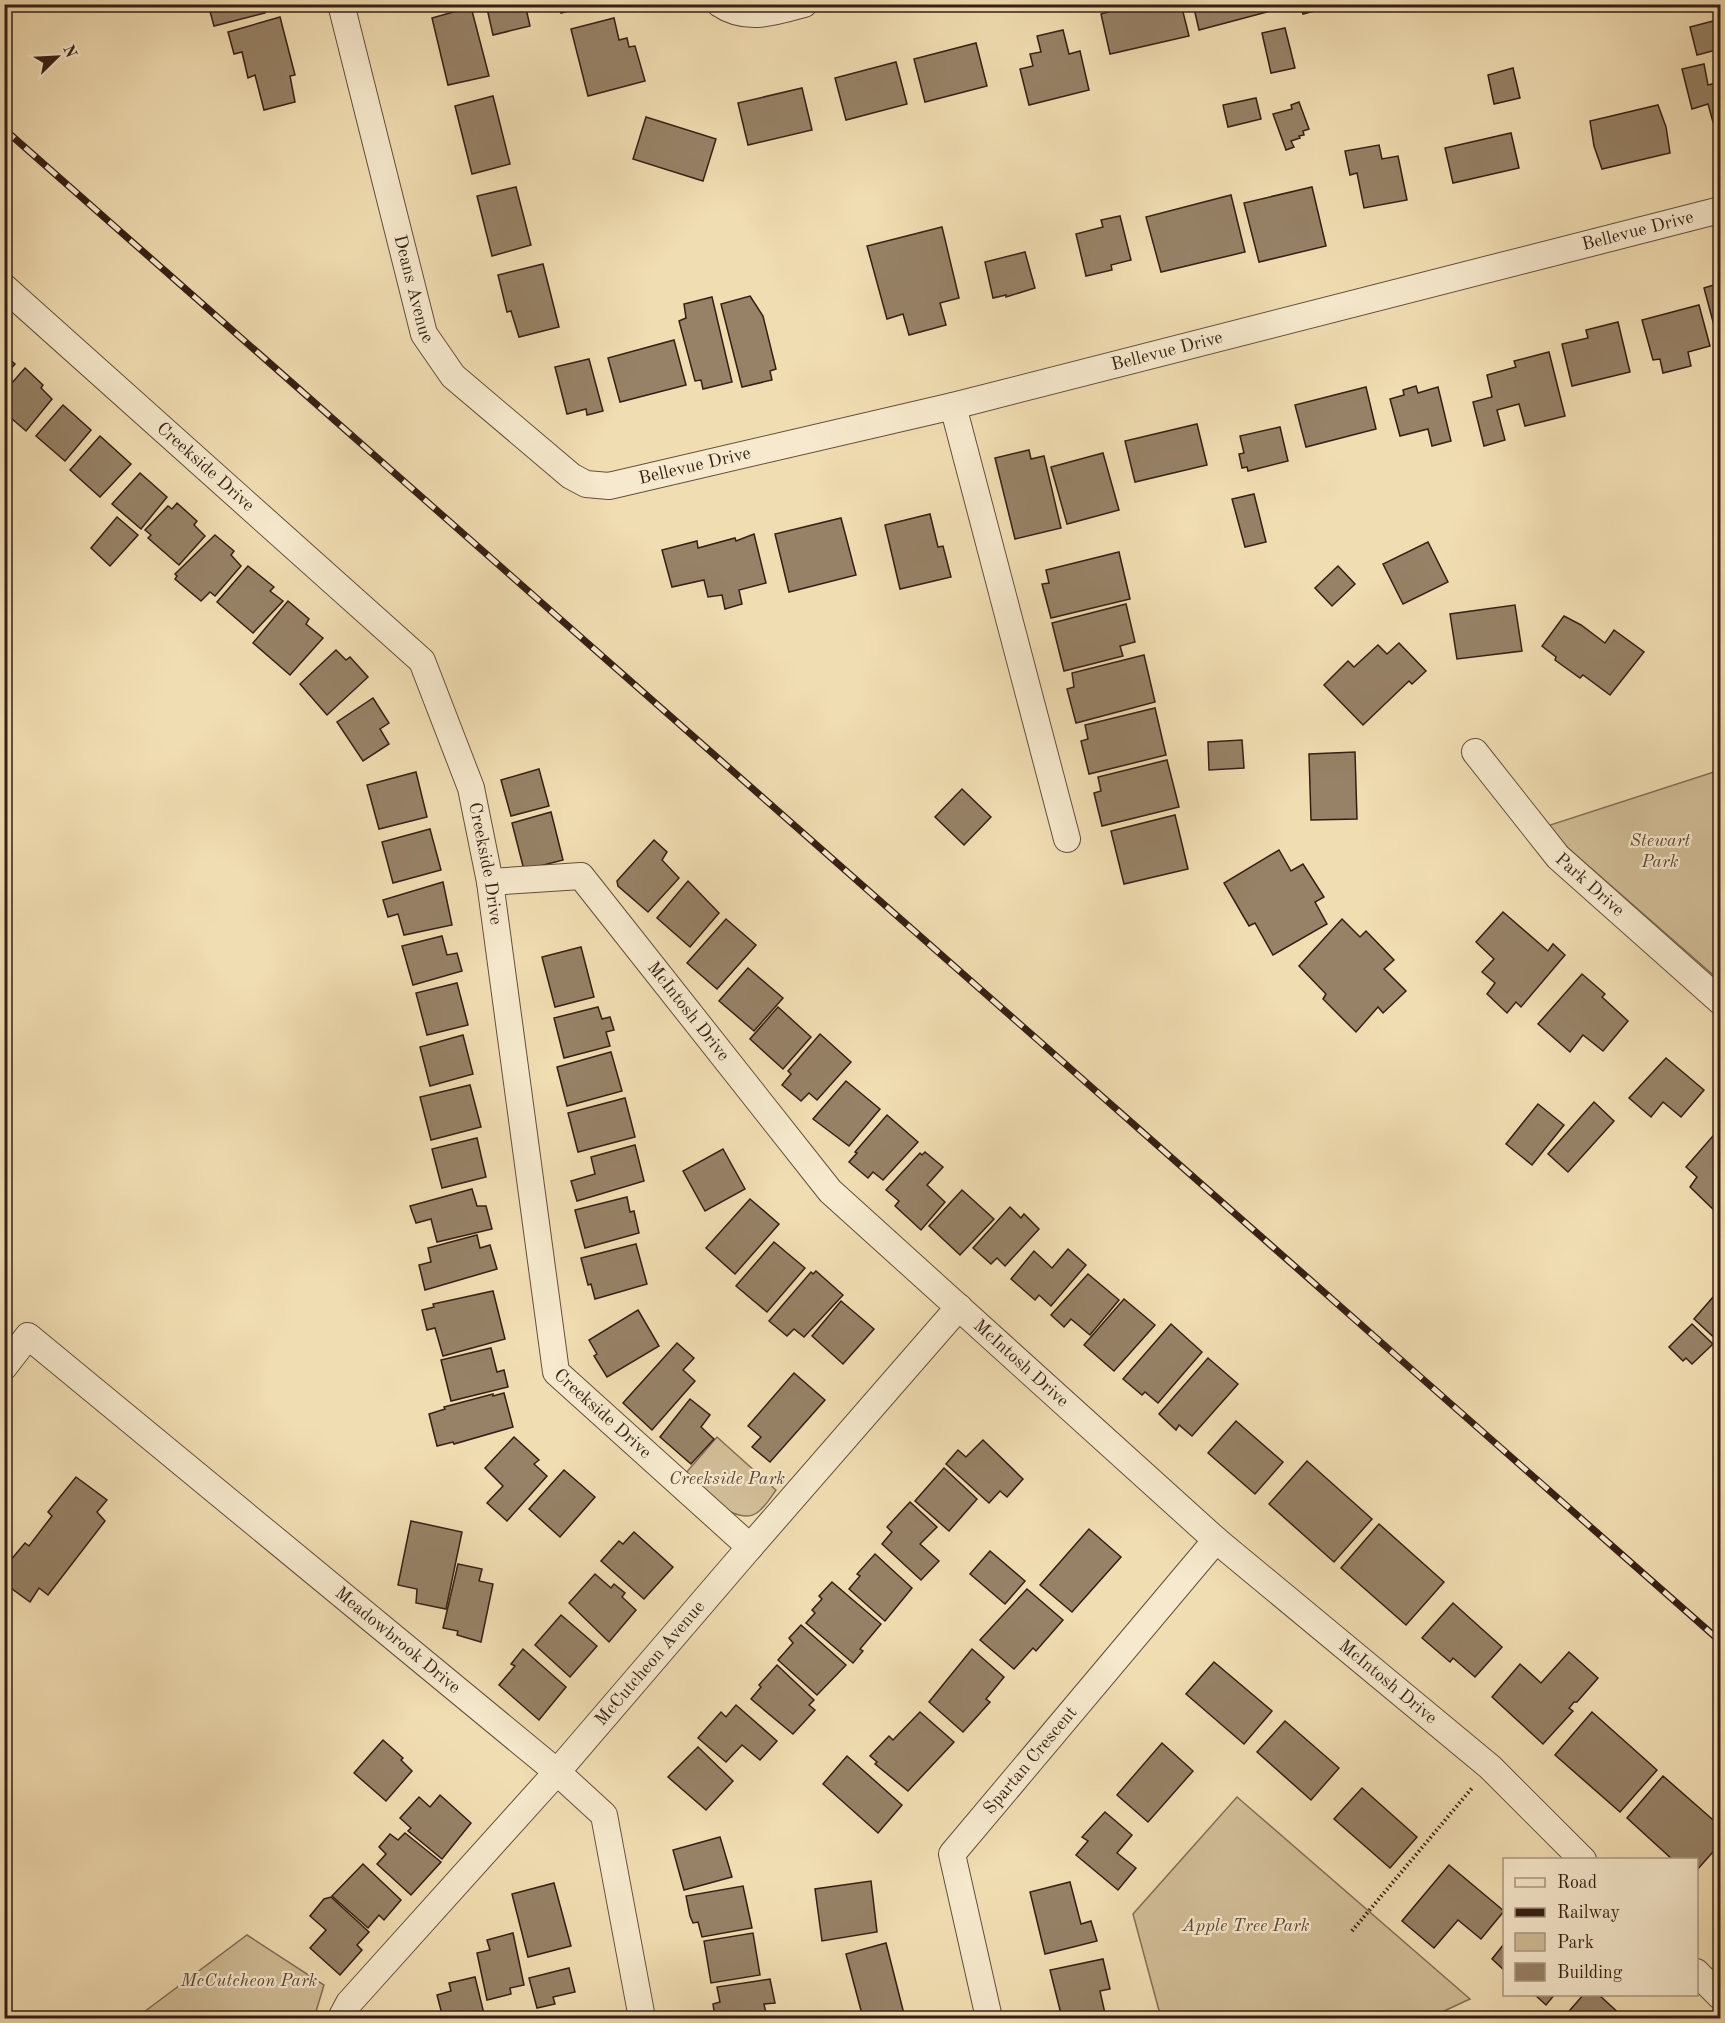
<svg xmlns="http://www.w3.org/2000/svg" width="1725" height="2023" font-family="'Old Standard TT',serif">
	<rect width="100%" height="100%" fill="#f1ddb2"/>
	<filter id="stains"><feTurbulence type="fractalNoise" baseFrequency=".00333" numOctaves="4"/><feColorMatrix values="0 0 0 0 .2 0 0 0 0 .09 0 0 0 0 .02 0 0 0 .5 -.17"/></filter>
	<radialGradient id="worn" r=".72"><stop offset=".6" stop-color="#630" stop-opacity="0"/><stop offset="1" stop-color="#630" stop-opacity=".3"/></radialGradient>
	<g fill="#d1bd97" stroke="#836e56" stroke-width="1.5">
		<polygon points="1720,770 1720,981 1544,827"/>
		<path d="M717,1437L776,1490C771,1497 765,1507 758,1512C736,1529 700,1488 685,1474Z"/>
		<polygon points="1237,1797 1470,1999 1429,2018 1161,2018 1133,1914"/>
		<polygon points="247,1935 324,1985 314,2018 136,2018"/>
	</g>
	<g fill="#978267" stroke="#351f15" stroke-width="1.5">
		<polygon points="208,4 263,4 265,13 214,26"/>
		<polygon points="486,4 525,4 530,26 493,35"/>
		<polygon points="559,4 594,4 561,13"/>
		<polygon points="1137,4 1181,4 1189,36 1110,54 1101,14"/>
		<polygon points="1193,4 1265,4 1267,12 1199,30"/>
		<polygon points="1300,4 1340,4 1303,14"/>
		<polygon points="471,7 489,76 448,85 432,18"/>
		<polygon points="280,17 295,75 290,76 295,102 264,110 255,75 248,78 242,52 234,54 228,32"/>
		<polygon points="614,18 619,40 627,38 629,47 635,46 645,81 588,96 571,29"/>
		<polygon points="1717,20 1720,34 1720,49 1697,55 1690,27"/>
		<polygon points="1285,28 1295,68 1271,73 1262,33"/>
		<polygon points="1063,30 1069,54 1080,51 1089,90 1029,105 1020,69 1033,66 1030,54 1041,52 1037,36"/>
		<polygon points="976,43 987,86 925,102 914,59"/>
		<polygon points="896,62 907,104 846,120 835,78"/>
		<polygon points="1704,64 1708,85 1720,82 1720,120 1713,122 1708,104 1692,109 1682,69"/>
		<polygon points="1513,68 1520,98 1494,104 1488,75"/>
		<polygon points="802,88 812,130 748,145 738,103"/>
		<polygon points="493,96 510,164 472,174 455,106"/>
		<polygon points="1256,98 1261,119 1228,127 1223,105"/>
		<polygon points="1299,102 1309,129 1303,131 1304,135 1299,136 1300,138 1291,141 1294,147 1286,150 1273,114 1292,109 1291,105"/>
		<polygon points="1658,105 1666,127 1670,153 1602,169 1594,146 1590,121"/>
		<polygon points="646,117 716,139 703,181 633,159"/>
		<polygon points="1511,133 1519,168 1453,183 1445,148"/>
		<polygon points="1379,145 1382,159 1398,156 1407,200 1364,208 1357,173 1350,175 1345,151"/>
		<polygon points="516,187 531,245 492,256 477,196"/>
		<polygon points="1312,187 1326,246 1259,262 1244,203"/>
		<polygon points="1231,195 1245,252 1161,272 1146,217"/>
		<polygon points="1120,216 1131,260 1111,265 1112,270 1086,276 1076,234 1103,227 1101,220"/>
		<polygon points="942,227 959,298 940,303 946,325 909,335 903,314 887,319 867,246"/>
		<polygon points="1025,252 1035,288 1006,297 1006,295 993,298 985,262"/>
		<polygon points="543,264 559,327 519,337 511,311 507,312 498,275"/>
		<polygon points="1720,283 1720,343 1719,344 1704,288"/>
		<polygon points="750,296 763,316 776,369 770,371 772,380 742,387 721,304"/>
		<polygon points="712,297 732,382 703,389 701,380 695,381 679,321 686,318 684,304"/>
		<polygon points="1699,305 1710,346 1688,352 1691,366 1663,373 1660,359 1653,360 1642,320"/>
		<polygon points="1618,322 1630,372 1572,386 1562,344 1588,338 1586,330"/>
		<polygon points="674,340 686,385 620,402 608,358"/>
		<polygon points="1549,352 1565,416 1525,426 1519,404 1497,410 1505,440 1484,446 1473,402 1492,397 1487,375 1516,367 1514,361"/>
		<polygon points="4,354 15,364 4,376"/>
		<polygon points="589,359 603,411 587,415 586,409 567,414 555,367"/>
		<polygon points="25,368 43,385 41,388 52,399 26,431 4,412 4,392"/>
		<polygon points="1416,386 1418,393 1438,387 1451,441 1432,446 1428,429 1400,436 1390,399 1404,395 1403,390"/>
		<polygon points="1366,387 1376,429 1306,447 1295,405"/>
		<polygon points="63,405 91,430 65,461 36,436"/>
		<polygon points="1197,424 1207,465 1135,482 1125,441"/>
		<polygon points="1280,427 1288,461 1248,471 1247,467 1242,468 1239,454 1244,453 1240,436"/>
		<polygon points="100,436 131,464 100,497 70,470"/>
		<polygon points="1029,450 1031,459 1044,456 1061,528 1015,539 995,458"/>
		<polygon points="1103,453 1119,510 1067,524 1051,467"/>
		<polygon points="140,473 167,497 141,529 112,504"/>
		<polygon points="1254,494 1266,542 1245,547 1232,499"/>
		<polygon points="177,503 197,521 194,525 205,536 179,565 148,538 151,535 145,530 168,506 172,509"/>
		<polygon points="930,514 938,547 943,546 951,577 900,589 885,525"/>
		<polygon points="117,517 138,535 110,566 91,548"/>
		<polygon points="841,518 856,575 789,592 775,534"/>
		<polygon points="754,534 766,583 739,590 742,604 725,609 722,595 708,597 704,580 672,587 662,550 697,541 698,548 735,538 736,541"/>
		<polygon points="215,535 234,551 231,555 241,566 215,596 210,592 201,601 175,579 177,576 175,574"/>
		<polygon points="1428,542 1448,582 1403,604 1383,564"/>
		<polygon points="1119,552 1130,599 1051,618 1042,584 1049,583 1046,570"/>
		<polygon points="248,566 274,587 270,591 283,601 253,633 217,602"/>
		<polygon points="1338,566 1355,584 1332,606 1315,588"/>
		<polygon points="288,601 309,619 306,624 323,638 290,675 253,643"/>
		<polygon points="1126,604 1135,642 1120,646 1123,656 1064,671 1052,623"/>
		<polygon points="1515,605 1522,651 1457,659 1450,614"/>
		<polygon points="1564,616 1581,625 1605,643 1614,630 1644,652 1610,695 1583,675 1580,678 1555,660 1556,657 1542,646"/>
		<polygon points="1399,643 1426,671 1412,684 1409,681 1363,725 1324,685 1348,661 1354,667 1378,645 1387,654"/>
		<polygon points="336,650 346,660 350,657 368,677 327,715 300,684"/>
		<polygon points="1144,655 1155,702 1076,723 1067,689 1074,687 1072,673"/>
		<polygon points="373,698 389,723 380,729 389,744 363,761 337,722"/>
		<polygon points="1155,708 1166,755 1089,774 1081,741 1088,739 1085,725"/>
		<polygon points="1242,740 1244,768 1209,770 1208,742"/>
		<polygon points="1355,752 1357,819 1311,820 1309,754"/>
		<polygon points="1167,760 1179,807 1102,826 1094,793 1101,791 1098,777"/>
		<polygon points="539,769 549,806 511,816 501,780"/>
		<polygon points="416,772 427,817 379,829 367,785"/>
		<polygon points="962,789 991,817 964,845 935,817"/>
		<polygon points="551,812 563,860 524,870 512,823"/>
		<polygon points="1175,815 1188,869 1124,884 1111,831"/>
		<polygon points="430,829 441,870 393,883 382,842"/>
		<polygon points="654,840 667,852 662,860 679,878 648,912 618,886 617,881"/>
		<polygon points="1279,850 1291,871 1303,864 1324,897 1315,902 1327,924 1273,955 1255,923 1249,926 1224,883"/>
		<polygon points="688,881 719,913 690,947 657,918"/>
		<polygon points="443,882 452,925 404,935 398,914 388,917 383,900"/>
		<polygon points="1503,912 1548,951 1553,944 1565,955 1521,1007 1516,1002 1507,1013 1487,994 1495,983 1482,972 1494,959 1476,942"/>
		<polygon points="726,919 756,945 717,989 687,963"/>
		<polygon points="1342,919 1360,937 1366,931 1394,960 1384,969 1406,991 1383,1013 1378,1007 1356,1032 1323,999 1326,994 1299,966"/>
		<polygon points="442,936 447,955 457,953 462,971 413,985 402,946"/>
		<polygon points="581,947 594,997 555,1007 542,957"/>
		<polygon points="748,968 783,998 754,1031 719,1001"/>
		<polygon points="1582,974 1605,994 1602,997 1628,1021 1603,1051 1583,1035 1570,1052 1538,1024"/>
		<polygon points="457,983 468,1025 427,1035 416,993"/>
		<polygon points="598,1007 602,1019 610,1017 614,1030 606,1032 610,1046 564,1058 554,1018"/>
		<polygon points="778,1007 811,1037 783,1069 750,1039"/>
		<polygon points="820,1034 851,1062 817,1100 809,1093 801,1101 782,1085 791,1074 788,1071"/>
		<polygon points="463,1035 473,1074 430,1086 420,1047"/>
		<polygon points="611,1052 622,1091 567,1106 557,1067"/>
		<polygon points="1666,1058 1704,1090 1681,1117 1663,1102 1651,1117 1629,1098"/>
		<polygon points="846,1081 880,1109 849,1146 813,1119"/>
		<polygon points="470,1085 481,1127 431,1140 420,1097"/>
		<polygon points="625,1098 635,1137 578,1152 568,1113"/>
		<polygon points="1594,1102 1614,1121 1568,1172 1548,1154"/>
		<polygon points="1538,1104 1564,1125 1532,1165 1506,1144"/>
		<polygon points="887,1115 918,1142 883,1180 873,1172 868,1178 849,1162 857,1153 855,1152"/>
		<polygon points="1719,1129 1720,1131 1719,1215 1690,1187 1697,1177 1686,1167"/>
		<polygon points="477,1138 486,1177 442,1188 432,1149"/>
		<polygon points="635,1145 644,1181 577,1201 571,1181 595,1174 591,1157"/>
		<polygon points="723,1149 745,1189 705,1211 683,1171"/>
		<polygon points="925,1152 943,1167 927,1185 945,1202 921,1230 895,1206 899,1201 886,1190 920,1153 922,1155"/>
		<polygon points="472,1189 477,1206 486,1206 492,1229 437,1242 431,1219 416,1223 410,1206"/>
		<polygon points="962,1190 994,1219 960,1255 929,1226"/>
		<polygon points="627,1197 630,1212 634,1211 639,1233 585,1248 575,1210"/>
		<polygon points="750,1199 779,1224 735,1274 706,1248"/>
		<polygon points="1010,1207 1021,1218 1024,1214 1039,1229 1005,1266 997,1258 991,1264 973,1248"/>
		<polygon points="477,1235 480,1248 490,1245 497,1269 425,1290 419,1265 431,1262 428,1248"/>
		<polygon points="774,1242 805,1268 767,1312 736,1286"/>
		<polygon points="636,1244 647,1284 595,1299 591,1284 588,1285 581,1258"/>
		<polygon points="1068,1249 1086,1265 1051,1306 1039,1295 1035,1300 1011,1279 1034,1251 1052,1268"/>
		<polygon points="816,1271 843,1295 804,1337 794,1329 787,1336 769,1321 811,1272 813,1274"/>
		<polygon points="1088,1274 1119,1300 1090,1335 1071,1319 1064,1327 1051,1315"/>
		<polygon points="1720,1289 1720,1338 1718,1341 1694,1319"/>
		<polygon points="493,1291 505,1339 443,1356 435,1328 427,1330 422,1310 434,1307 433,1304"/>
		<polygon points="1124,1299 1155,1325 1114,1371 1084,1345"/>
		<polygon points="841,1301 874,1329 843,1364 812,1336"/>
		<polygon points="638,1310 659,1346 607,1377 594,1356 597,1354 589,1340"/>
		<polygon points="1171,1324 1202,1352 1158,1403 1145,1392 1142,1395 1123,1379"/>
		<polygon points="1692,1324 1713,1344 1692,1364 1686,1358 1683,1361 1669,1347"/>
		<polygon points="677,1343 694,1358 683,1370 695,1381 652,1430 623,1403"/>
		<polygon points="491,1348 497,1372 504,1370 508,1387 451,1401 441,1360"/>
		<polygon points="1208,1358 1238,1384 1192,1436 1179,1425 1176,1430 1159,1414"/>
		<polygon points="794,1373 825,1400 770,1462 752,1447 761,1437 748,1426"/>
		<polygon points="504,1393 513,1427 454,1444 453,1442 437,1446 429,1414 445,1409 444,1407 493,1394 493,1396"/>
		<polygon points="690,1399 710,1415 701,1427 714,1439 691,1464 660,1437"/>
		<polygon points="1236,1421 1283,1462 1255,1494 1208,1453"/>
		<polygon points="514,1437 539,1460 534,1464 547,1476 507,1521 487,1503 503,1486 485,1468"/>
		<polygon points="983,1440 1023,1479 1007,1497 1000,1491 989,1503 946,1464 958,1450 966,1457"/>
		<polygon points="1307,1461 1372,1519 1334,1562 1269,1504"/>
		<polygon points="944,1468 977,1499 949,1531 915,1501"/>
		<polygon points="564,1470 595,1497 560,1537 529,1509"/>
		<polygon points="76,1477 107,1500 97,1512 105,1521 48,1595 39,1588 30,1602 4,1583 4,1568 25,1543 29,1546 52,1516 48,1512"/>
		<polygon points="910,1502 937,1527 920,1544 939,1561 921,1580 882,1544 892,1532 887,1527"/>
		<polygon points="411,1521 462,1532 446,1609 416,1603 417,1589 398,1585"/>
		<polygon points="1379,1524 1444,1582 1406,1625 1341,1568"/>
		<polygon points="1089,1529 1121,1557 1072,1612 1040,1585"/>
		<polygon points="634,1532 673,1567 644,1599 601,1561 619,1541 623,1544"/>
		<polygon points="990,1551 1025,1581 1005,1604 970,1574"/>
		<polygon points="875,1554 912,1588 885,1621 849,1589 860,1576 857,1574"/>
		<polygon points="458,1564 482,1569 479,1581 493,1584 481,1642 457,1635 458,1631 443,1628"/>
		<polygon points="595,1574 611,1588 614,1584 625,1593 622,1597 636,1610 609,1642 569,1603"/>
		<polygon points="832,1582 881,1624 860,1649 863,1651 853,1663 806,1623 815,1613 812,1610 822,1599 819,1596"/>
		<polygon points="1027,1589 1063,1620 1036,1651 1033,1648 1014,1669 980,1640"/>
		<polygon points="1453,1603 1502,1647 1475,1677 1453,1658 1450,1662 1422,1638"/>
		<polygon points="561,1615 597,1646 570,1677 535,1645"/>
		<polygon points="801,1625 846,1665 817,1695 778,1660 793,1643 789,1638"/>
		<polygon points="523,1649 566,1687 539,1720 499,1685 515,1666 511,1664"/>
		<polygon points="972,1649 1004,1677 986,1699 990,1702 963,1732 929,1702"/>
		<polygon points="1569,1652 1598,1678 1577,1702 1574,1702 1569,1708 1573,1711 1543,1744 1492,1697 1520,1664 1541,1683"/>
		<polygon points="1214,1662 1272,1711 1244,1744 1186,1694"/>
		<polygon points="777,1665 814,1700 809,1705 815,1710 793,1734 751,1699 761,1687 759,1685"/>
		<polygon points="736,1705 777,1741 760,1760 742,1745 726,1762 698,1738 721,1712 726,1717"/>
		<polygon points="920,1712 954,1742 908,1791 875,1764 877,1762 870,1756 889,1736 893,1740"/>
		<polygon points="1592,1712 1657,1770 1620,1812 1555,1755"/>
		<polygon points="1285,1721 1339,1768 1311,1800 1257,1752"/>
		<polygon points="383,1740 403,1758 401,1760 412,1771 386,1801 354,1773"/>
		<polygon points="1162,1743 1193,1771 1148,1822 1117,1795"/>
		<polygon points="698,1747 733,1781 706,1810 668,1777"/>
		<polygon points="847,1756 902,1805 878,1833 823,1784"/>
		<polygon points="1663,1776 1720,1826 1720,1844 1696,1871 1696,1860 1673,1860 1627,1818"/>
		<polygon points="1362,1788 1417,1837 1390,1868 1334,1819"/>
		<polygon points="440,1795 471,1823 442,1859 408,1831 411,1828 400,1818 419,1797 430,1807"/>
		<polygon points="1105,1812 1132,1835 1117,1853 1136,1868 1118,1890 1076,1855 1088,1841 1082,1837"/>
		<polygon points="405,1833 441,1862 411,1895 377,1864 386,1854 379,1847 390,1834 398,1840"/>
		<polygon points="720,1837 732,1877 684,1890 673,1850"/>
		<polygon points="363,1864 401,1900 384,1920 379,1915 368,1928 332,1896"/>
		<polygon points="1449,1865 1504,1911 1481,1939 1458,1920 1434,1948 1402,1921"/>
		<polygon points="871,1881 877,1932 822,1941 815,1889"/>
		<polygon points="1070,1882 1081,1924 1091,1921 1097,1941 1045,1954 1030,1892"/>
		<polygon points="554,1883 571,1946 528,1957 512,1894"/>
		<polygon points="743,1886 752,1928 702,1937 698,1922 693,1923 690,1916 686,1896"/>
		<polygon points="331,1897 369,1932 357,1945 362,1950 340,1975 310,1948 326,1930 310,1916 324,1899"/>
		<polygon points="513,1933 524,1985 510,1988 511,1994 487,2000 477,1953 490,1950 487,1940"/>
		<polygon points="753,1933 760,1975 711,1983 704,1941"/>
		<polygon points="886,1943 904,2014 885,2018 863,2018 846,1954"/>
		<polygon points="1504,1944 1504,1970 1492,1959"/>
		<polygon points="1103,1959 1110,1989 1100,1991 1106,2018 1062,2018 1050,1970"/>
		<polygon points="569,1968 575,1992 553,1997 555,2004 537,2008 529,1978"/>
		<polygon points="475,1977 485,2018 443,2018 437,1995 451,1991 449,1983"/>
		<polygon points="770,1979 775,2003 764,2004 767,2018 715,2018 713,2004 720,2002 717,1987"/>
		<polygon points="1534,1994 1555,1994 1546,2005"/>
		<polygon points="1584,1994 1598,1994 1624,2018 1565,2018 1564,2017"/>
	</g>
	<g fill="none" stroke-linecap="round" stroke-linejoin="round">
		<g stroke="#644e3c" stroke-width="28">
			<g id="minor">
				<path id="s1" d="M341,4L424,334L453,376L571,476L586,484L609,486L953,406L1720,210"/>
				<path d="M720,4C747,22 775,12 804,4"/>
				<path id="s2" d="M4,287L422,661L471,788L490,882L556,1372L750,1547"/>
				<polyline points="953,406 1067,839"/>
				<path id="s3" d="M1475,752L1558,857L1720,1001"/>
				<path id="s4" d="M490,882L581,876L830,1191L1216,1540L1490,1767L1583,1860"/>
				<path id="s5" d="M4,1367L28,1336L557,1772L604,1815L642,2018"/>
				<polyline points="1696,1972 1720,1996"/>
				<path id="s6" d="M341,2018L349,2003L557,1772L750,1547L959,1307"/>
				<path id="s7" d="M989,2018L952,1854L1216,1540"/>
			</g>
		</g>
		<polyline stroke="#351f15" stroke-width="4" stroke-dasharray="1.5 3" stroke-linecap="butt" points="1352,1931 1472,1788"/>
		<use href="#minor" stroke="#f6e9cd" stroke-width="26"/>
		<g stroke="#351f15" stroke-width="7">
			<polyline id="rail" points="4,129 1720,1641"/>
		</g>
		<use href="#rail" stroke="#f6e9cd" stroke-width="4.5" stroke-dasharray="14" stroke-linecap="butt"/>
	</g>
	<g text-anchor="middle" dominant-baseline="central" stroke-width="4.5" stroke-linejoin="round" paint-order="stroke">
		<g font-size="18" fill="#351f15" stroke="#f6e9cd">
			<text stroke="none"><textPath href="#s1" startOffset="1646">Bellevue Drive</textPath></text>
			<text stroke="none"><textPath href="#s1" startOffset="294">Deans Avenue</textPath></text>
			<text stroke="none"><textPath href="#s1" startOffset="1160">Bellevue Drive</textPath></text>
			<text stroke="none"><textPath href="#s1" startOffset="674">Bellevue Drive</textPath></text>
			<text stroke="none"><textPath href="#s2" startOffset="270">Creekside Drive</textPath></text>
			<text stroke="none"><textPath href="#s2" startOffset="774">Creekside Drive</textPath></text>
			<text stroke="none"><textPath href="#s3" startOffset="176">Park Drive</textPath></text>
			<text stroke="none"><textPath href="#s4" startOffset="264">McIntosh Drive</textPath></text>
			<text stroke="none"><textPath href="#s4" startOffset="750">McIntosh Drive</textPath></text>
			<text stroke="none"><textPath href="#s2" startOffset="1350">Creekside Drive</textPath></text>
			<text stroke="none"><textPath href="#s5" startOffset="518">Meadowbrook Drive</textPath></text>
			<text stroke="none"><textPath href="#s6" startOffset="471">McCutcheon Avenue</textPath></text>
			<text stroke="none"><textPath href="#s4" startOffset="1236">McIntosh Drive</textPath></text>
			<text stroke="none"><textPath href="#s7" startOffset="290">Spartan Crescent</textPath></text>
		</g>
		<g font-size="18" font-style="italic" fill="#5c4636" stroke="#f6e9cd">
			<text x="1660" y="841">Stewart<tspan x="1660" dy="21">Park</tspan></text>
			<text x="727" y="1479">Creekside Park</text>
			<text x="1246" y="1926">Apple Tree Park</text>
			<text x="249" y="1981">McCutcheon Park</text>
		</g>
	</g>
	<rect width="1725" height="2023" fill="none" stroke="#f1ddb2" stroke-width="24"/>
	<rect x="6" y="6" width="1713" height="2011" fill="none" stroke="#351f15" stroke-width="3"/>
	<rect x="12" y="12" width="1701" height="1999" fill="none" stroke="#351f15" stroke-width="1.5"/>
	<rect x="1503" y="1858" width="195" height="138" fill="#f6e9cd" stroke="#a99883" stroke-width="1.5"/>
	<rect x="1515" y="1878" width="30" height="9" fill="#f6e9cd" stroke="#a99883" stroke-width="1.5"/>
	<text x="1557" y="1888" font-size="18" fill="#351f15">Road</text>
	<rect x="1515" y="1908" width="30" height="9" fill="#351f15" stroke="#a99883" stroke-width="1.5"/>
	<text x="1557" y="1918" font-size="18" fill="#351f15">Railway</text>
	<rect x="1515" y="1933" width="30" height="18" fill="#d1bd97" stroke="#a99883" stroke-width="1.5"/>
	<text x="1557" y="1948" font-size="18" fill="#351f15">Park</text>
	<rect x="1515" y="1963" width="30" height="18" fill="#978267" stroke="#a99883" stroke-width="1.5"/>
	<text x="1557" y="1978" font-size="18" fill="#351f15">Building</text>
	<g transform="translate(57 57) rotate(66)" stroke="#f6e9cd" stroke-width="4.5" paint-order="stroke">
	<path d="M0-4.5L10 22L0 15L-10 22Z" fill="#351f15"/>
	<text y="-9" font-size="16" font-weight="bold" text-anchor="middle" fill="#351f15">N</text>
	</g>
	<rect width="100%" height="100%" filter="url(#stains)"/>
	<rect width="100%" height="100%" fill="url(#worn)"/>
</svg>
